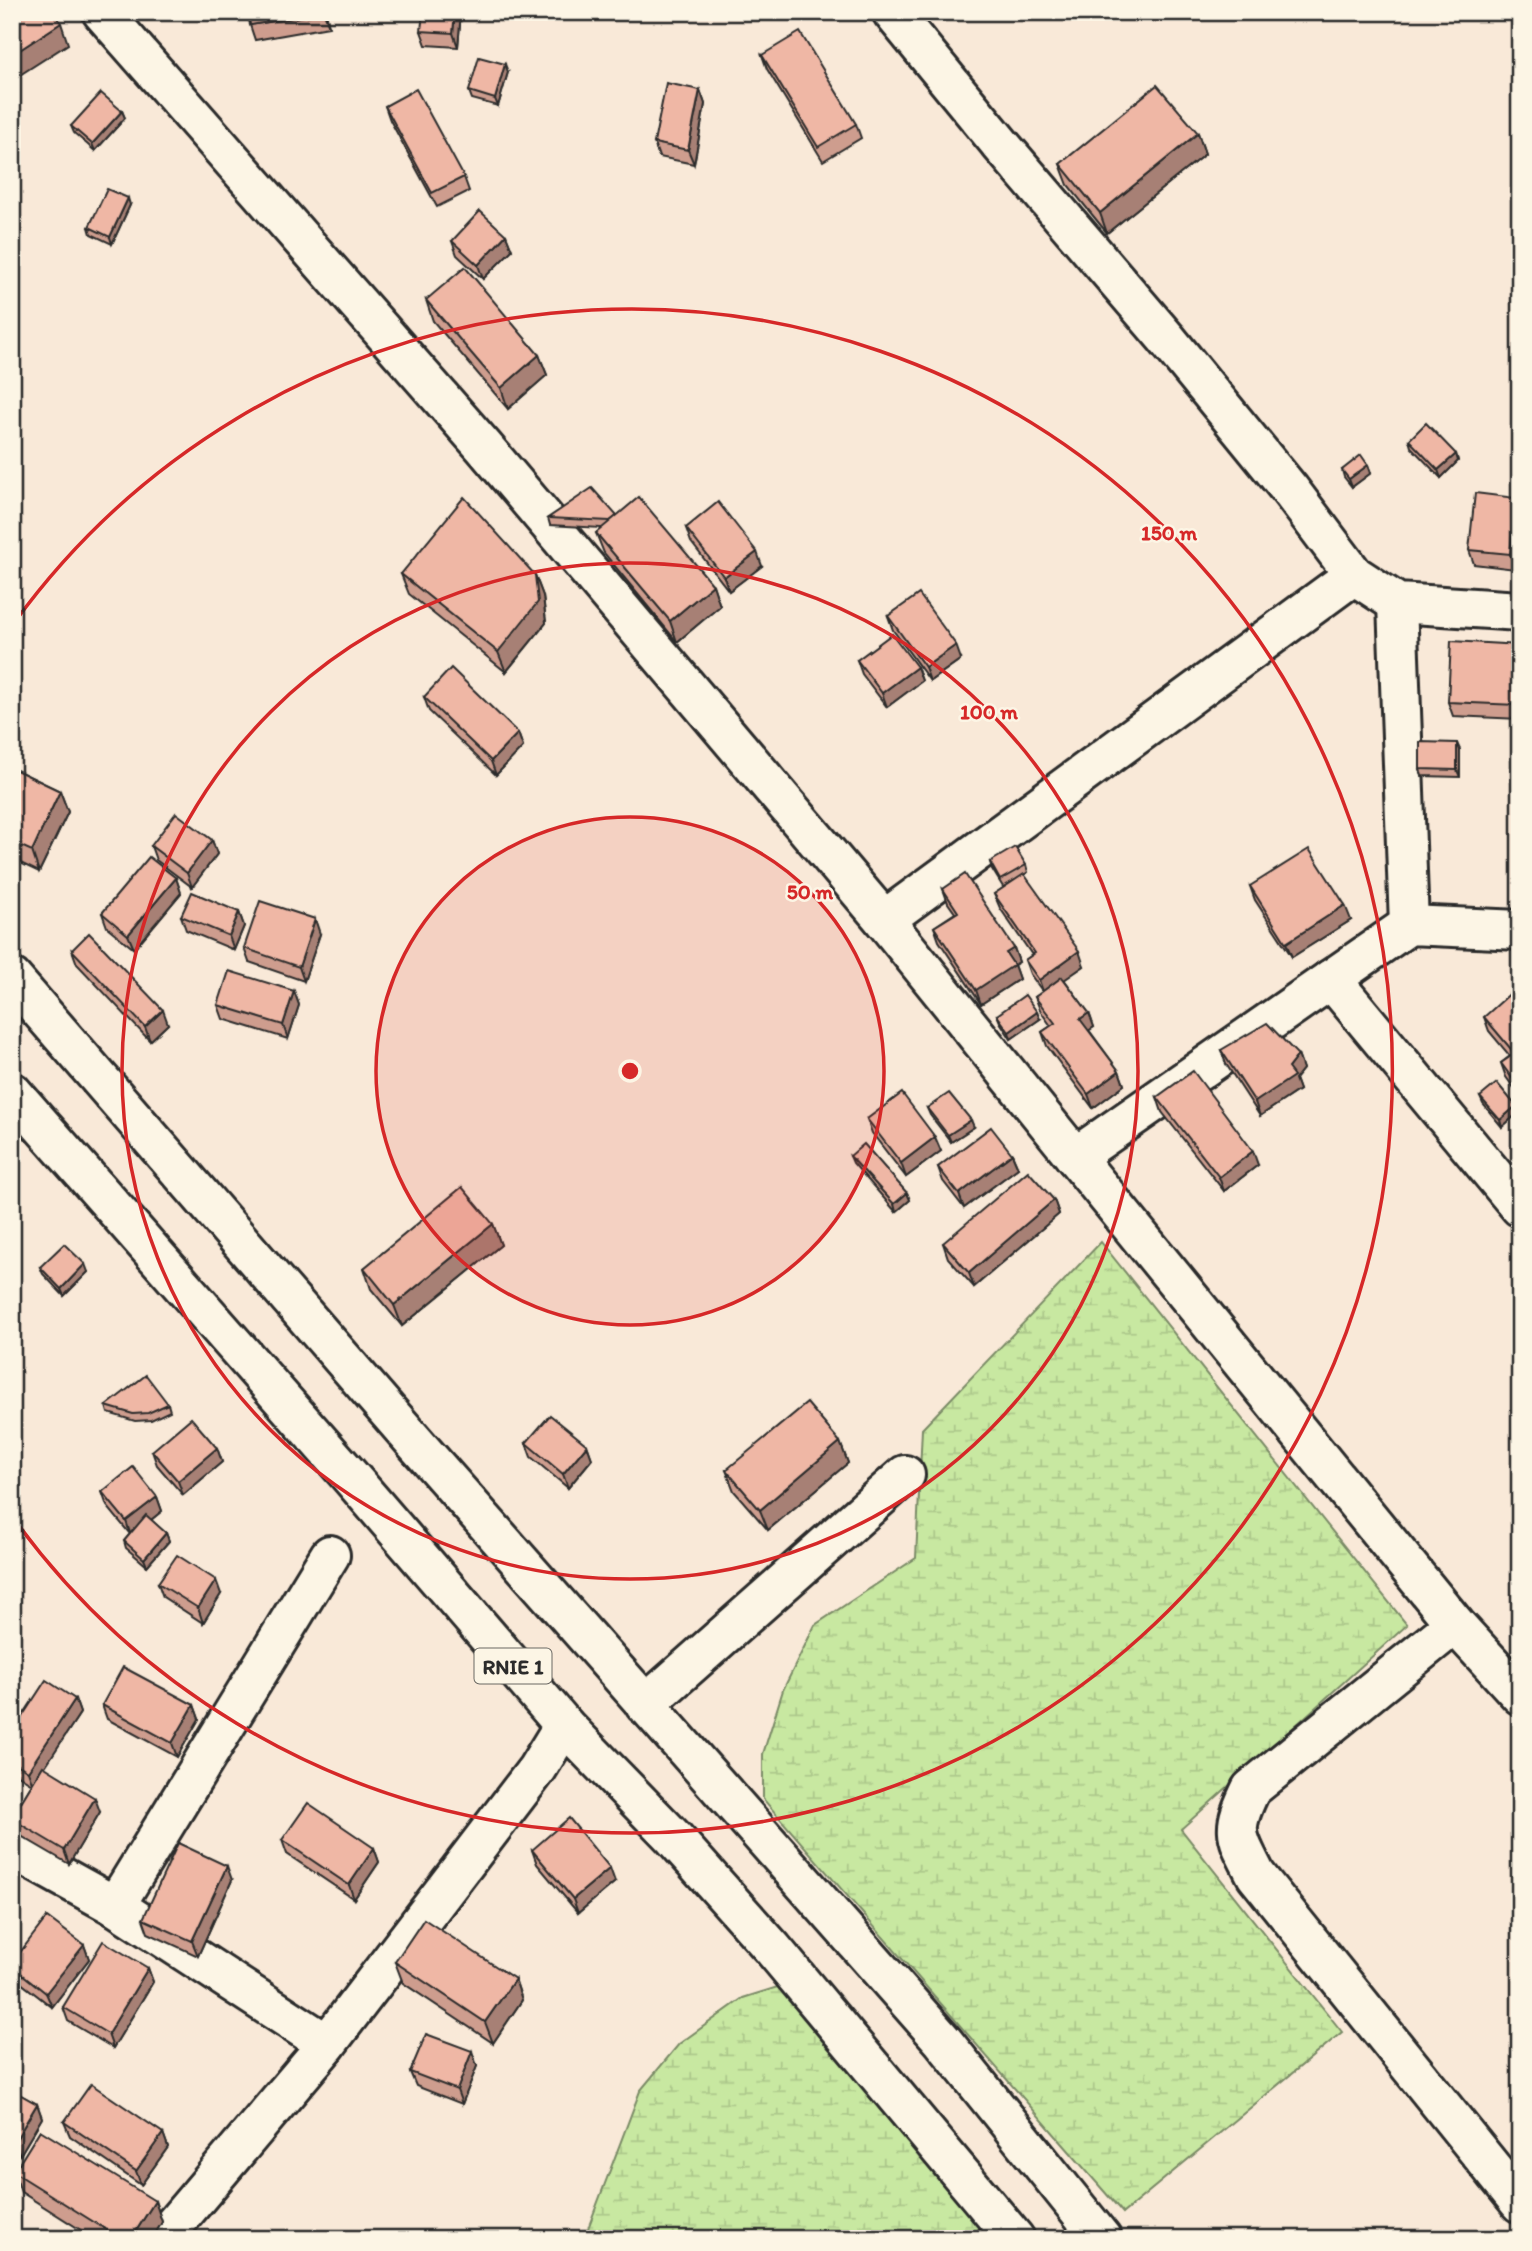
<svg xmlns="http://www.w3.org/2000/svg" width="1532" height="2251" font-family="Itim,sans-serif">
	<defs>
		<pattern id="wetland-marsh" width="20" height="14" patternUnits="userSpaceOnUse" patternTransform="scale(1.75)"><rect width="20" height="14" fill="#c8e8a1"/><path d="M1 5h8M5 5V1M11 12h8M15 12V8" fill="none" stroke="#acc78b"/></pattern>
	</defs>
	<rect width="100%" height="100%" fill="#f9e9d8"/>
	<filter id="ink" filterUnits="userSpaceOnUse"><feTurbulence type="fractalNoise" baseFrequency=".0143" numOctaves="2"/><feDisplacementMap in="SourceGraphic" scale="14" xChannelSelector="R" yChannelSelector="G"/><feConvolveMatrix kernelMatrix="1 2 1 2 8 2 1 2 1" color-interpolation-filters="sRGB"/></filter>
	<g filter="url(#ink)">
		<g fill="url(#wetland-marsh)" stroke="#7a8a66" stroke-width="2">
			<polygon points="1101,1242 1407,1625 1181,1829 1342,2032 1123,2213 763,1799 763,1754 783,1690 815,1625 916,1558 922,1429"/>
			<polygon points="803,1979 1035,2239 584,2239 640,2091 679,2044 743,1998"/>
		</g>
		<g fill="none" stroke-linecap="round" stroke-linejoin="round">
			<g stroke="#2b2b2b" stroke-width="44">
				<g id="minor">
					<polyline points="102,12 484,447 884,920 1075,1157 1455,1624 1520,1695"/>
					<polyline points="892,12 1001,145 1166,338 1290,490 1354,575 1397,603 1520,611"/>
					<polyline points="1397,603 1409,925"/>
					<polyline points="884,920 1354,575"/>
					<polyline points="1331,979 1520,1207"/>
					<polyline points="1075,1157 1409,925 1520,930"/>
					<path d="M1455,1624L1251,1789C1230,1832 1236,1835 1256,1875L1520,2203"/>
					<polyline points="645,1705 905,1475"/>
					<polyline points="12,1849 115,1906 327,2044"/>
					<polyline points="115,1906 330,1555"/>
					<polyline points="162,2239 327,2044 537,1769 564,1725"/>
				</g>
			</g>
			<g stroke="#2b2b2b" stroke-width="44">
				<g id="highway">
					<polyline points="12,978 418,1446 943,2041 1102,2239"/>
					<polyline points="12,1092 348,1474 564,1725 674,1838 773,1949 1015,2239"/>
				</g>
			</g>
			<use href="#minor" stroke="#fcf5e5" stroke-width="38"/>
			<use href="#highway" stroke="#fcf5e5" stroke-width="38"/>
		</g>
		<g fill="#ce9d8e" stroke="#2b2b2b" stroke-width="2">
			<polygon points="326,12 329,27 255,40 250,25"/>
			<polygon points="461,12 458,47 426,45 421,31"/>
			<polygon points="762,55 856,124 861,138 823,161 767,69"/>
			<polygon points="508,72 498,106 472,99 469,91"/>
			<polygon points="700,90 705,104 694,164 659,157 654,143"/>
			<polygon points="385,106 464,177 469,191 437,207 390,120"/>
			<polygon points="122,111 125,118 95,151 74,133 71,126"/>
			<polygon points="1198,133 1205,154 1107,233 1068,185 1060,164"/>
			<polygon points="130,205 112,244 91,234 89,227"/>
			<polygon points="506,235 512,250 483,279 457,255 452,241"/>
			<polygon points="426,300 539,355 547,375 508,409 433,321"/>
			<polygon points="1409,440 1456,454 1458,461 1441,478 1411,447"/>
			<polygon points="1368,465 1371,473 1352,487 1344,477 1342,470"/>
			<polygon points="1516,498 1520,509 1520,522 1515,569 1474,564 1469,550"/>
			<polygon points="617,516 713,585 720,606 677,642 604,553 596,533 602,528 550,525 548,518"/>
			<polygon points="686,528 762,566 729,591 691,542"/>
			<polygon points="401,574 535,575 543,596 546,623 506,672 409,594"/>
			<polygon points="888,616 961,659 930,681 893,630"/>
			<polygon points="1520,645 1520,719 1453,716 1448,702"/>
			<polygon points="857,660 917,667 922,681 887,707 862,674"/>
			<polygon points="424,697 518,733 523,747 496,775 429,711"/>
			<polygon points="1460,750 1460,777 1422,776 1420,769"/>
			<polygon points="12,768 60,791 68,812 39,872 12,859"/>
			<polygon points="212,840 217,854 192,887 156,860 151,846"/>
			<polygon points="990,862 1026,865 1028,872 1024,875 1084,966 1064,979 1089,1013 1094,1027 1089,1030 1119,1071 1124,1085 1093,1108 1047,1046 1042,1032 1051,1026 1041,1012 1035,997 1043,992 1030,974 1025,960 1032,955 1000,908 994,894 1015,880 1003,887 992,869"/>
			<polygon points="176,878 181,893 134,949 107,927 102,913"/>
			<polygon points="1250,886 1351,920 1292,957 1255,900"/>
			<polygon points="943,889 1014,948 1019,962 1014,965 1019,979 981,1004 939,941 934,927 955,913 948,903"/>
			<polygon points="239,912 244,926 234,950 186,930 181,916"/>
			<polygon points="320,934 304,981 249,962 244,948"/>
			<polygon points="72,950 168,1024 150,1041 77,964"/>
			<polygon points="294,991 299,1005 288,1039 223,1019 218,1005"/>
			<polygon points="1520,996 1520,1096 1506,1077 1501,1063 1510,1056 1489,1031 1484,1017"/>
			<polygon points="997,1015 1040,1019 1011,1039 1000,1022"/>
			<polygon points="1221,1050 1298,1055 1303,1069 1295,1079 1299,1090 1260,1116 1226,1064"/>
			<polygon points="1157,1097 1258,1165 1224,1191 1162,1112"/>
			<polygon points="1480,1097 1516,1106 1518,1113 1502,1127 1483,1104"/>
			<polygon points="927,1108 974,1127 951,1142 930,1115"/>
			<polygon points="867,1119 941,1151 906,1177 872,1133"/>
			<polygon points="1012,1154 1018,1168 964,1208 943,1181 938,1167"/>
			<polygon points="850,1156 907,1193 910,1200 896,1212 853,1163"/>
			<polygon points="1054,1200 1059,1214 974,1287 948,1258 943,1243"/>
			<polygon points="493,1224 501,1245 402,1326 371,1289 364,1268"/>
			<polygon points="40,1267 88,1272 64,1296 43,1274"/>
			<polygon points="168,1404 170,1411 151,1420 135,1421 108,1413 106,1406"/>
			<polygon points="840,1442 848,1463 768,1530 734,1491 726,1470"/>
			<polygon points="526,1443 587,1445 592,1459 568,1488 531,1457"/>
			<polygon points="217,1448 222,1462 183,1495 157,1465 152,1451"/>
			<polygon points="102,1492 157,1497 162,1511 151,1520 166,1533 169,1541 147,1566 126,1548 124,1541 130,1534 107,1506"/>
			<polygon points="158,1583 221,1594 203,1623 163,1597"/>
			<polygon points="75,1699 80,1713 44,1767 100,1812 69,1864 16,1833 12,1822 12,1817 32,1784 12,1771 12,1732"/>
			<polygon points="102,1705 194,1705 199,1719 177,1757 107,1719"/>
			<polygon points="282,1840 374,1848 379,1862 354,1899 287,1854"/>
			<polygon points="532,1850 615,1882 578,1913 537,1864"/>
			<polygon points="232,1880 198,1956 148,1933 143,1919"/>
			<polygon points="84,1945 89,1959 52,2007 16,1979 12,1970 12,1963"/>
			<polygon points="395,1962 515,1979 522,2000 493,2043 403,1983"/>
			<polygon points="148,1968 153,1982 113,2048 68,2021 63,2007"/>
			<polygon points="477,2066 462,2104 416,2086 410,2072"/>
			<polygon points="12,2090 37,2104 42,2118 20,2155 12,2151"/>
			<polygon points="64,2122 163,2133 168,2147 141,2185 70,2136"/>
			<polygon points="14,2172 155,2201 162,2222 152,2239 95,2239 21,2192"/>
		</g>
		<g fill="#a78074" stroke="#2b2b2b" stroke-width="2">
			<polygon points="324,12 326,12 329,27"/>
			<polygon points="455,12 461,12 458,47 453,33"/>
			<polygon points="61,23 68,44 12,80 12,55"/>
			<polygon points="505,64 508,72 498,106 495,99"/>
			<polygon points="700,90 705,104 694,164 688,150"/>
			<polygon points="122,111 125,118 95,151 92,144"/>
			<polygon points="1198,133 1205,154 1107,233 1100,213"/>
			<polygon points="128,198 130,205 112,244 110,237"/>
			<polygon points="506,235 512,250 483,279 478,265"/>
			<polygon points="539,355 547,375 508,409 501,388"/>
			<polygon points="1456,454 1458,461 1441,478 1438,470"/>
			<polygon points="1368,465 1371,473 1352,487 1349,479"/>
			<polygon points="1516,498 1520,509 1520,522 1515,569 1510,554"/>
			<polygon points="757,552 762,566 729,591 724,577"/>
			<polygon points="535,575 543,596 546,623 506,672 498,652"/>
			<polygon points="713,585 720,606 677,642 670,621"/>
			<polygon points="956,645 961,659 930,681 925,667"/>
			<polygon points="1520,651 1520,714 1517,705"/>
			<polygon points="917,667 922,681 887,707 882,693"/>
			<polygon points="518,733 523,747 496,775 491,761"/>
			<polygon points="1457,743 1460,750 1460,777 1457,770"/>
			<polygon points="60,791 68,812 39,872 32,851"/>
			<polygon points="212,840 217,854 192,887 187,873"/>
			<polygon points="176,878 181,893 134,949 128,935"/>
			<polygon points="1345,905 1351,920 1292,957 1286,943"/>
			<polygon points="239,912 244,926 234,950 229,936"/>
			<polygon points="315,919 320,934 304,981 299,967"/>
			<polygon points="1014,948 1019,962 1014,965 1019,979 981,1004 976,990 1006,953"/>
			<polygon points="1079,951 1084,966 1044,994 1039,980"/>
			<polygon points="294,991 299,1005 288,1039 283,1025"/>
			<polygon points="163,1010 168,1024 150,1041 145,1027"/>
			<polygon points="1037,1012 1040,1019 1011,1039 1009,1032"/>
			<polygon points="1089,1013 1094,1027 1085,1033 1080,1019"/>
			<polygon points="1520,1042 1520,1060 1516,1063 1511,1049"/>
			<polygon points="1298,1055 1303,1069 1295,1079 1299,1090 1260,1116 1255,1102 1288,1068"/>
			<polygon points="1119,1071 1124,1085 1093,1108 1088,1094"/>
			<polygon points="1516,1106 1518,1113 1502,1127 1500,1120"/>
			<polygon points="971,1120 974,1127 951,1142 948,1135"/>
			<polygon points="935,1137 941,1151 906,1177 901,1163"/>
			<polygon points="1253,1151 1258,1165 1224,1191 1219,1177"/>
			<polygon points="1012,1154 1018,1168 964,1208 959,1194"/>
			<polygon points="907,1193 910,1200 896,1212 894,1204"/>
			<polygon points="1054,1200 1059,1214 974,1287 969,1273"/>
			<polygon points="493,1224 501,1245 402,1326 394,1305"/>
			<polygon points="85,1264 88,1272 64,1296 61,1289"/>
			<polygon points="840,1442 848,1463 768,1530 760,1510"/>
			<polygon points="587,1445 592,1459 568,1488 563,1474"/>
			<polygon points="217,1448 222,1462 183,1495 178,1481"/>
			<polygon points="157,1497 162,1511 131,1536 126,1521"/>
			<polygon points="166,1533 169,1541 147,1566 144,1559"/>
			<polygon points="216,1580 221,1594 203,1623 198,1608"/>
			<polygon points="75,1699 80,1713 33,1785 28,1771"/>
			<polygon points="194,1705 199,1719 177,1757 172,1743"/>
			<polygon points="95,1798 100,1812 69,1864 64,1850"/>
			<polygon points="374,1848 379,1862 354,1899 349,1885"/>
			<polygon points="227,1866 232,1880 198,1956 192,1941"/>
			<polygon points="610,1868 615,1882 578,1913 573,1899"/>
			<polygon points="84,1945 89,1959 52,2007 46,1993"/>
			<polygon points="148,1968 153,1982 113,2048 108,2034"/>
			<polygon points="515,1979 522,2000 493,2043 485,2022"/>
			<polygon points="472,2051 477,2066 462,2104 457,2090"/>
			<polygon points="37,2104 42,2118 20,2155 15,2141"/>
			<polygon points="163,2133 168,2147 141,2185 136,2171"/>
			<polygon points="155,2201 162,2222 152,2239 131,2239"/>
		</g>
		<g fill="#efb7a5" stroke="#2b2b2b" stroke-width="2">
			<polygon points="12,12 54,12 61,23 12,55"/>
			<polygon points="248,12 324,12 324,13 250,25"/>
			<polygon points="423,12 455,12 453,33 421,31"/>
			<polygon points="800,32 856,124 818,147 762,55"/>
			<polygon points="479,57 505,64 495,99 469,91"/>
			<polygon points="666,83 700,90 688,150 654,143"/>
			<polygon points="1157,85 1198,133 1100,213 1060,164"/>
			<polygon points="416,89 464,177 432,193 385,106"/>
			<polygon points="101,93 122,111 92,144 71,126"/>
			<polygon points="107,189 128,198 110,237 89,227"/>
			<polygon points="480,211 506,235 478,265 452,241"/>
			<polygon points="465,267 539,355 501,388 426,300"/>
			<polygon points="1426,423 1456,454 1438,470 1409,440"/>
			<polygon points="1361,455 1368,465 1349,479 1342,470"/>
			<polygon points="592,488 617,516 610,521 548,518"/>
			<polygon points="1475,493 1516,498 1510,554 1469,550"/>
			<polygon points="464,497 535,575 538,602 498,652 401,574"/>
			<polygon points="639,497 713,585 670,621 596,533"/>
			<polygon points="718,502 757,552 724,577 686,528"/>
			<polygon points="919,594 956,645 925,667 888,616"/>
			<polygon points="892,634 917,667 882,693 857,660"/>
			<polygon points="1451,641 1520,645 1517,705 1448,702"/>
			<polygon points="451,668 518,733 491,761 424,697"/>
			<polygon points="1420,742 1457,743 1457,770 1420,769"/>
			<polygon points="12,768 60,791 32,851 12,842"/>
			<polygon points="176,813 212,840 187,873 151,846"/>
			<polygon points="1015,847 1026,865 1000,880 990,862"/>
			<polygon points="1309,849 1345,905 1286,943 1250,886"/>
			<polygon points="149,857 176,878 128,935 102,913"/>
			<polygon points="965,874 1014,948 1006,953 1014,965 976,990 934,927 958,912 943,889"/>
			<polygon points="1024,874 1079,951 1039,980 1025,960 1035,953 994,894"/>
			<polygon points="192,892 239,912 229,936 181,916"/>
			<polygon points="260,901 315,919 299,967 244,948"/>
			<polygon points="89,933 163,1010 145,1027 72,950"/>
			<polygon points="229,971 294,991 283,1025 218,1005"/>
			<polygon points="1062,977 1089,1013 1080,1019 1119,1071 1088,1094 1042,1032 1055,1023 1035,997"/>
			<polygon points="1514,990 1520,996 1520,1042 1511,1049 1484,1017"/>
			<polygon points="1025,995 1037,1012 1009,1032 997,1015"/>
			<polygon points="1267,1023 1298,1055 1288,1068 1294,1076 1255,1102 1221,1050"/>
			<polygon points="1520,1050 1520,1089 1501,1063"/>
			<polygon points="1193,1071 1253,1151 1219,1177 1157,1097"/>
			<polygon points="1497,1083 1516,1106 1500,1120 1480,1097"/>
			<polygon points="902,1093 935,1137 901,1163 867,1119"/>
			<polygon points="949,1093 971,1120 948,1135 927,1108"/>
			<polygon points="991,1127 1012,1154 959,1194 938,1167"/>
			<polygon points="864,1144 907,1193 894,1204 850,1156"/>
			<polygon points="1028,1171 1054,1200 969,1273 943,1243"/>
			<polygon points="462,1187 493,1224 394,1305 364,1268"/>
			<polygon points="64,1244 85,1264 61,1289 40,1267"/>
			<polygon points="146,1375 168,1404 148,1413 133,1414 106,1406"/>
			<polygon points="807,1403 840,1442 760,1510 726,1470"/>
			<polygon points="550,1415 587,1445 563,1474 526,1443"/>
			<polygon points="191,1418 217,1448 178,1481 152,1451"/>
			<polygon points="133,1467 157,1497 126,1521 102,1492"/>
			<polygon points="146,1515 166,1533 144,1559 124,1541"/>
			<polygon points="177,1555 216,1580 198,1608 158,1583"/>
			<polygon points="123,1667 194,1705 172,1743 102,1705"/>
			<polygon points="46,1680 75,1699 28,1771 12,1761 12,1732"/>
			<polygon points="43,1766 95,1798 64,1850 12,1819 12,1817"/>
			<polygon points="308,1803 374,1848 349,1885 282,1840"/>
			<polygon points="569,1818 610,1868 573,1899 532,1850"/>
			<polygon points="178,1843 227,1866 192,1941 143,1919"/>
			<polygon points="47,1917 84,1945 46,1993 12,1966 12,1963"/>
			<polygon points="424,1919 515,1979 485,2022 395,1962"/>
			<polygon points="103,1941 148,1968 108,2034 63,2007"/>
			<polygon points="426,2034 472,2051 457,2090 410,2072"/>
			<polygon points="91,2084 163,2133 136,2171 64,2122"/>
			<polygon points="12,2090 37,2104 15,2141 12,2140"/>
			<polygon points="40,2130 155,2201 131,2239 121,2239 14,2172"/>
			<polygon points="251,2232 260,2239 245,2239"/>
		</g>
	</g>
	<circle cx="630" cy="1071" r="254" fill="#d62828" fill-opacity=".12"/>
	<g fill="none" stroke="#d62828" stroke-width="3.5">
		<circle cx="630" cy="1071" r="254"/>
		<circle cx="630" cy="1071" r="508"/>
		<path d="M14 623A762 762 0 1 1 14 1519"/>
	</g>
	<g text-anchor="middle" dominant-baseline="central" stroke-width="5" stroke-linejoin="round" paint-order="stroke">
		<rect fill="#fcf5e5" stroke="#6a6863" stroke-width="2" x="474.5" y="1648.5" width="77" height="35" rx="5"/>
		<g font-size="21" font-weight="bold" fill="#2b2b2b">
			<text x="513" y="1666">RNIE 1</text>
		</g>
	</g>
	<circle cx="630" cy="1071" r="10" fill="#d62828" stroke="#fcf5e5" stroke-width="3.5"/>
	<g font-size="21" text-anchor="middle" font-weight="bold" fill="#d62828" stroke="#fcf5e5" stroke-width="5" stroke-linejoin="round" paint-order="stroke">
		<text x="1169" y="540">150 m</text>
		<text x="989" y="719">100 m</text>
		<text x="810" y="899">50 m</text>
	</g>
	<rect width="1532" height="2251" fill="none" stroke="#fcf5e5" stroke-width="42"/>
	<rect x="21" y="21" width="1490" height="2209" fill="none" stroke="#2b2b2b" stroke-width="2.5" filter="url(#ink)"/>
</svg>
